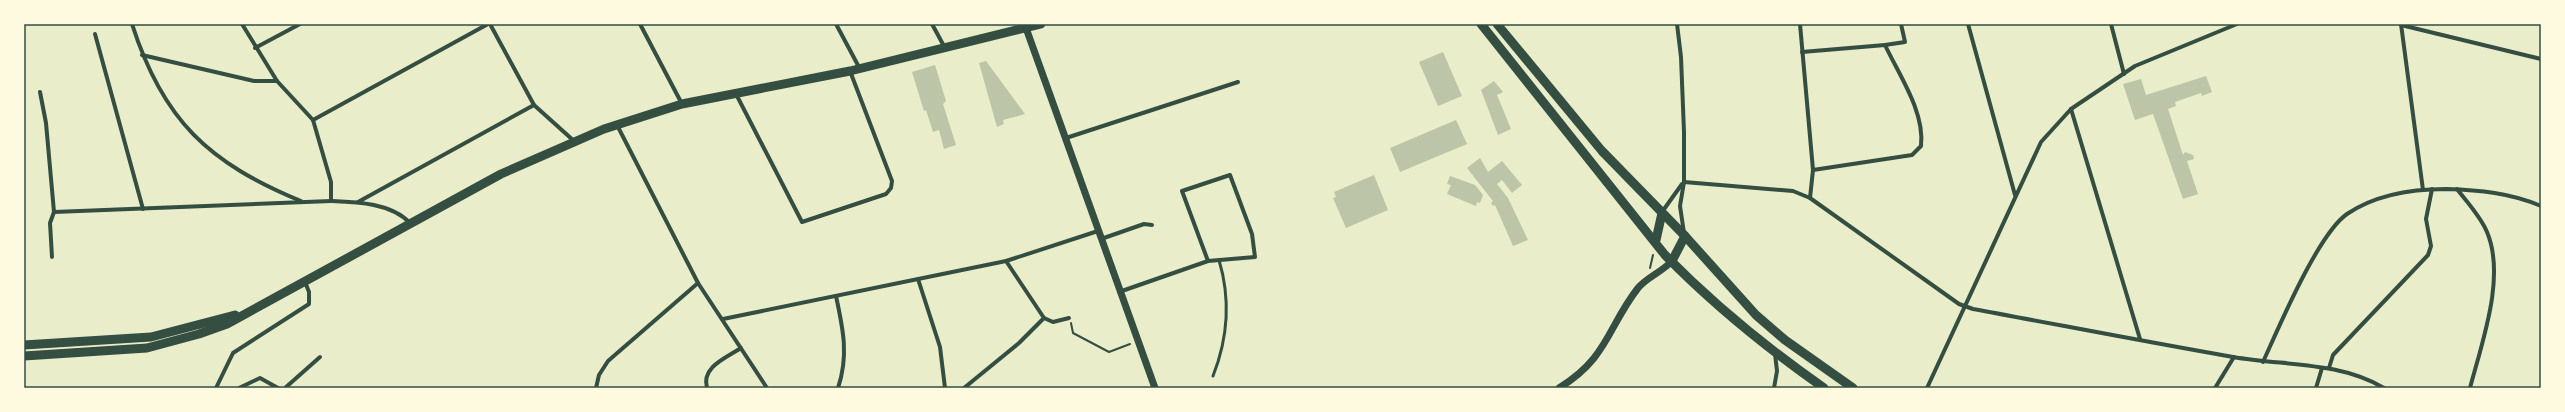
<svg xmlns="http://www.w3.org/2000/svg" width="2565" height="412" font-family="'Roboto Condensed',sans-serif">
	<rect width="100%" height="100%" fill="#e9edc9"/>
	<g fill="#bcc5a7">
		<polygon points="1443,52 1462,96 1438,106 1419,62"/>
		<polygon points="986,61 1025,114 1003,120 1004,124 997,127 979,63"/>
		<polygon points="935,65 946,101 943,104 956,145 944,149 939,130 933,132 926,110 924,111 912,72"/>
		<polygon points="2206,76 2212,92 2202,96 2201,93 2175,102 2176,106 2168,109 2183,155 2185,152 2193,155 2194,159 2187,161 2198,194 2183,199 2153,114 2135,120 2123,84 2141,79 2146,95"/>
		<polygon points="1494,81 1503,92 1497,95 1511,129 1498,135 1481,90"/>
		<polygon points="1456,120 1467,144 1400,172 1390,148"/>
		<polygon points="1480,158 1488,172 1502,161 1522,185 1512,193 1502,180 1497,184 1508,198 1528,240 1513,246 1495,205 1493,206 1491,203 1493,201 1467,168"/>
		<polygon points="1374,175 1388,210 1346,228 1333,198 1336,197 1334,192"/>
		<polygon points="1450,176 1475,185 1483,195 1480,203 1477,202 1476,206 1447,194 1451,185 1447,184"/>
	</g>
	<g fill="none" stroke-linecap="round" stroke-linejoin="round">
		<g stroke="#344e41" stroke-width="2">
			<polyline points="1650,268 1653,255"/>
			<polyline points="1071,323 1073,333 1109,352 1130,344"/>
		</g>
		<path stroke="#344e41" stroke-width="3" d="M1213,376C1228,338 1231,300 1219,260"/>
		<g stroke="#344e41" stroke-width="4">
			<path d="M132,24C163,121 209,163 301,201"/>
			<polyline points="242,24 277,81 313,120 331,182 331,201"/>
			<polyline points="490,24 534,105 574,141"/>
			<polyline points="640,24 682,104"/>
			<polyline points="836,24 860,69"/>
			<polyline points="932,24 945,48"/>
			<polyline points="1677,24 1681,57 1684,132 1684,182 1680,206 1684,233"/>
			<polyline points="1800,24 1813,170 1810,198"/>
			<polyline points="1968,24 2015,195"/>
			<polyline points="2111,24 2124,74"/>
			<polyline points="2401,24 2423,190"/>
			<polyline points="2401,25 2541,59"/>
			<polyline points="95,34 143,209"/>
			<polyline points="1885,45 1905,42 1901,24"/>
			<polyline points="255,48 300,24"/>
			<path d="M1802,52L1885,45C1899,75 1925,112 1921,146L1912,155L1813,170"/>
			<polyline points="142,55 254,81 277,81"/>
			<path d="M40,92L46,123L54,212L331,201C357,202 391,203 410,223"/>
			<polyline points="736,94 802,222 886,194 891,188 892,181 850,71"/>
			<polyline points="2071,109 2140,339"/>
			<polyline points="313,120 488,24"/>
			<polyline points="1066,138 1238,82"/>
			<path d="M1684,182L1793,191L1810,198L1959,304L1973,309C2060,325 2147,342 2233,357C2284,366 2339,361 2384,388"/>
			<path d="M2457,189C2467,202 2481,217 2487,232C2506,277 2482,342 2470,388"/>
			<polyline points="358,202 534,105"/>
			<polyline points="1662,212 1682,184"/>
			<polyline points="1101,239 1144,224 1152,225"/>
			<polyline points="52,257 50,223 54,212"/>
			<polyline points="918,279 940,347 945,388"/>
			<polyline points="698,283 767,388"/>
			<polyline points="1119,292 1208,261 1255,257 1252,234 1230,175 1182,191 1208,261"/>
			<path d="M836,296C843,329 849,355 838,388"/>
			<polyline points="1044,318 1053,322 1069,318"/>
			<polyline points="723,319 1006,261 1098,231"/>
			<path d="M2263,362C2279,327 2318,234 2347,214C2375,195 2412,189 2446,189C2479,190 2511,193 2541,206"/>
			<polyline points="2329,368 2333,355 2428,255 2431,246 2426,219 2432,189"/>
			<polyline points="216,388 233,353 309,304 309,292 305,282"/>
			<polyline points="239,388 260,378 278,388"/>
			<polyline points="285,388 320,357"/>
			<polyline points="596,388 599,375 608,361 698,283 617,125"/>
			<path d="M707,388C701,367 726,358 741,348"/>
			<polyline points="964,388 1019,343 1044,318 1006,261"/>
			<polyline points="1774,388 1777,371 1775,354"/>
			<polyline points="1927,388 2041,142 2071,109 2135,66 2237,24"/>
			<polyline points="2215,388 2234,357"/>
			<polyline points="2316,388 2322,368"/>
		</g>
		<g stroke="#344e41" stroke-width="7">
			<polyline points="1026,28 1155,388"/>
			<path d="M1559,388C1608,358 1607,328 1638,288C1647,277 1662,272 1672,261"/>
		</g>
		<g stroke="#344e41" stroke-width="9">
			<path d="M1481,24L1665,255C1714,305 1767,348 1824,388"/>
			<polyline points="1497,24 1602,151 1685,236 1756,315 1785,340 1853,388"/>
			<polyline points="1656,240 1662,213"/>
			<polyline points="1672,261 1685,236"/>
			<polyline points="24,345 151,337 235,315"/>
			<polyline points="24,356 147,348 199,334 227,324 501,174 604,129 682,104 850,71 1041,24"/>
		</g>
	</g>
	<rect width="2565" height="412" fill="none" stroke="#fefae0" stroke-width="50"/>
	<rect x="25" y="25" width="2515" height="362" fill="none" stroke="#344e41" stroke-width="1.5"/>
</svg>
